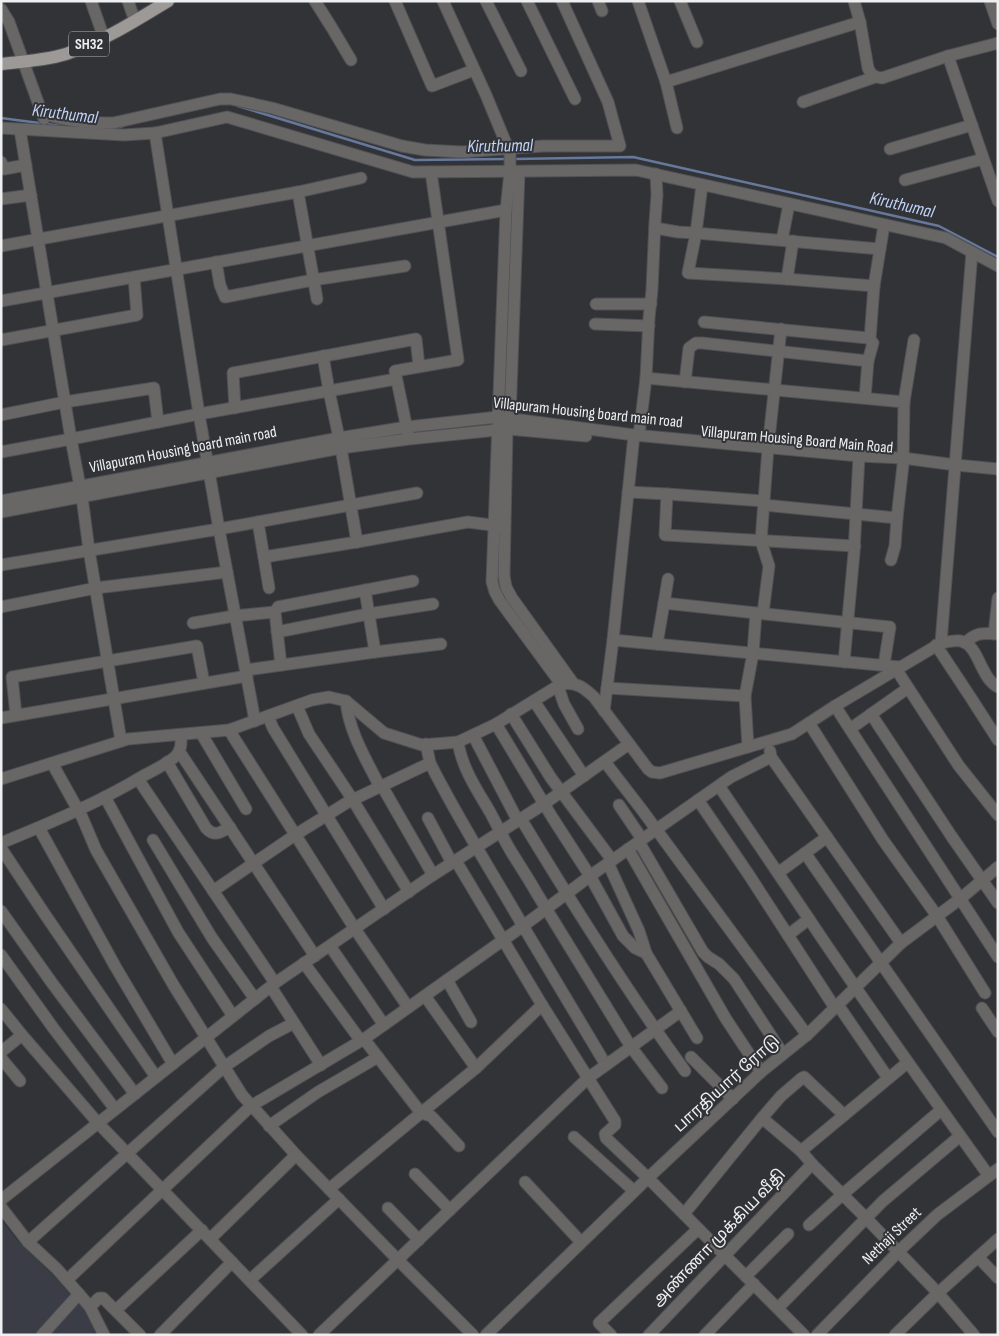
<svg xmlns="http://www.w3.org/2000/svg" width="999" height="1336" font-family="'Sofia Sans Condensed','Noto Sans Tamil',sans-serif">
	<rect width="100%" height="100%" fill="#323337"/>
	<polygon fill="#3a3c46" points="1,1220 17,1240 59,1281 83,1309 91,1323 96,1335 1,1335"/>
	<g fill="none" stroke-linecap="round" stroke-linejoin="round">
		<g stroke="#66789b" stroke-width="2.5">
			<polyline points="238,106 415,160 507,159"/>
			<polyline points="1,118 62,126"/>
			<polyline points="112,129 123,126"/>
			<polyline points="515,159 633,157 939,226 998,257"/>
		</g>
		<g stroke="#505155" stroke-width="13">
			<g id="minor">
				<polyline points="91,1 104,38"/>
				<polyline points="128,1 135,21"/>
				<polyline points="315,1 332,28 351,60"/>
				<polyline points="395,1 432,86 474,70"/>
				<polyline points="443,1 486,95 510,153 510,172 506,210 492,582 495,592 500,601 561,684"/>
				<polyline points="486,1 521,71"/>
				<polyline points="527,1 575,99"/>
				<polyline points="598,1 602,11"/>
				<polyline points="638,1 666,82 860,22"/>
				<polyline points="680,1 697,42"/>
				<path d="M854,1L860,22L868,68C871,75 874,77 882,78L948,56L998,43"/>
				<polyline points="990,1 998,24"/>
				<polyline points="1,9 9,22 44,119"/>
				<polyline points="948,56 998,201"/>
				<polyline points="666,82 677,128"/>
				<polyline points="803,102 875,77"/>
				<path d="M42,113C64,121 90,123 113,123L220,99H231L272,108L402,146L425,150L462,152L543,146H620L608,102L562,1"/>
				<polyline points="1,128 124,135 155,133 227,117 413,172 636,170 946,238 998,266"/>
				<polyline points="20,130 71,439 82,497 89,550 121,741"/>
				<polyline points="155,133 199,414 219,529 255,721"/>
				<polyline points="890,149 972,125"/>
				<polyline points="1,162 4,169 26,165"/>
				<polyline points="519,172 510,418 507,429 504,576 506,587 512,598 573,683"/>
				<polyline points="905,180 983,159"/>
				<polyline points="702,185 696,233 880,249"/>
				<polyline points="298,192 317,299"/>
				<polyline points="1,199 31,195"/>
				<polyline points="655,228 678,232 696,233 688,273 787,279 874,286 884,225"/>
				<polyline points="782,240 789,204"/>
				<polyline points="1,246 298,192 361,178"/>
				<polyline points="216,262 220,285 225,297 313,280 405,266"/>
				<polyline points="787,279 793,241"/>
				<polyline points="1,301 506,210"/>
				<polyline points="596,304 651,304"/>
				<polyline points="704,322 868,338 873,343 868,361"/>
				<polyline points="595,324 649,326"/>
				<polyline points="870,339 874,286"/>
				<polyline points="1,340 137,315 134,277"/>
				<polyline points="323,356 329,391 339,438"/>
				<polyline points="646,378 904,402 903,465 897,518"/>
				<polyline points="685,382 689,348 696,343 702,343 868,361 865,398"/>
				<polyline points="904,402 914,340"/>
				<polyline points="235,408 233,373 416,339 419,366"/>
				<polyline points="1,415 65,402 154,388 158,422"/>
				<polyline points="408,434 395,371 458,360 431,172"/>
				<polyline points="634,435 613,640 900,667"/>
				<polyline points="639,435 646,378 649,318 652,290 655,222 657,195 656,174"/>
				<polyline points="341,448 357,542 468,522 499,526"/>
				<polyline points="1,452 71,439 199,414 396,379"/>
				<polyline points="628,492 667,494 665,535 855,546"/>
				<polyline points="667,494 764,501"/>
				<polyline points="1,501 339,438 407,427 498,417 634,435 859,456 903,458 956,465 998,469"/>
				<polyline points="764,505 897,518 895,546 891,560"/>
				<polyline points="1,512 341,448 409,439 507,429 586,436"/>
				<polyline points="258,522 269,588"/>
				<polyline points="264,557 357,542"/>
				<polyline points="1,565 219,529 417,493"/>
				<polyline points="664,603 668,579"/>
				<polyline points="1,607 96,588 227,572"/>
				<polyline points="763,613 769,566 761,541 768,448 781,329"/>
				<polyline points="193,623 234,616 275,612"/>
				<polyline points="277,632 368,614 433,604"/>
				<polyline points="994,634 998,598"/>
				<polyline points="941,643 972,252"/>
				<path d="M965,643C976,632 983,633 998,634"/>
				<polyline points="657,644 664,603 756,613"/>
				<polyline points="936,645 971,698 998,740"/>
				<polyline points="375,652 441,644"/>
				<polyline points="844,662 854,553 859,456"/>
				<polyline points="281,665 275,612 278,607 413,581"/>
				<polyline points="896,669 959,766 998,815"/>
				<polyline points="246,670 375,652 365,590"/>
				<polyline points="558,686 564,704 578,729"/>
				<polyline points="607,688 745,696 753,653 756,613 890,627 884,665"/>
				<polyline points="745,696 748,747"/>
				<path d="M346,701C349,732 366,759 380,787"/>
				<polyline points="534,701 584,776"/>
				<polyline points="297,706 309,734 351,797 409,892"/>
				<polyline points="835,706 998,957"/>
				<polyline points="604,711 613,640"/>
				<polyline points="511,714 551,778 612,860"/>
				<polyline points="871,714 952,837 998,903"/>
				<polyline points="16,715 12,677 197,646 204,683"/>
				<polyline points="268,716 273,728 384,909"/>
				<polyline points="1,718 247,676"/>
				<polyline points="809,723 883,840 937,916 985,993"/>
				<polyline points="496,724 552,817 590,876 623,936 635,948 646,953"/>
				<polyline points="850,729 908,688"/>
				<polyline points="229,730 355,929 408,1007"/>
				<polyline points="201,733 246,809"/>
				<polyline points="473,735 518,821"/>
				<path d="M458,742C462,768 477,790 490,812C497,825 504,840 512,853C520,866 528,878 536,892L631,1047L662,1088"/>
				<polyline points="179,751 315,956"/>
				<polyline points="770,751 771,757 901,943"/>
				<path d="M167,762L206,828C214,837 220,833 230,827"/>
				<polyline points="605,762 642,810 807,1035"/>
				<polyline points="52,763 82,817 96,850 174,986 242,1095 296,1155 398,1260 473,1335"/>
				<path d="M430,763C458,819 492,872 523,926L597,871L731,777L771,757"/>
				<path d="M1,779L128,739L229,730L312,700L329,697L346,701L384,733L422,745L458,742L496,724L561,684C577,682 583,687 594,697L648,769L652,772L660,773L792,734L835,706L941,643C947,642 955,640 961,641C979,645 980,678 998,687"/>
				<polyline points="138,779 275,983"/>
				<polyline points="382,786 433,875"/>
				<polyline points="719,786 809,919 788,935"/>
				<polyline points="105,797 178,932 233,1016"/>
				<polyline points="698,800 749,875 835,1008"/>
				<polyline points="619,805 642,839"/>
				<polyline points="428,818 452,863"/>
				<path d="M521,819C573,905 626,990 685,1071"/>
				<polyline points="39,828 115,966 173,1064"/>
				<polyline points="153,840 212,938 255,999"/>
				<polyline points="639,842 703,952 708,957 719,964 734,979 783,1054"/>
				<path d="M1,843C50,823 98,803 143,776C154,770 167,764 176,756C182,749 181,743 181,735"/>
				<polyline points="1,848 44,913 156,1077"/>
				<polyline points="628,849 726,1019 761,1072"/>
				<polyline points="805,853 998,1132"/>
				<polyline points="456,861 542,1005 615,1121 615,1125 605,1134 606,1138 648,1178 804,1335"/>
				<polyline points="608,863 639,931 646,953 697,1038"/>
				<polyline points="778,873 827,837"/>
				<polyline points="213,891 295,835 348,802 430,763 426,744"/>
				<polyline points="1,911 52,983 135,1094"/>
				<path d="M809,919C867,1006 928,1091 989,1176"/>
				<polyline points="330,946 384,1025"/>
				<polyline points="1,955 54,1029 115,1109"/>
				<polyline points="304,963 361,1041"/>
				<polyline points="447,980 471,1022"/>
				<polyline points="271,987 321,1065"/>
				<polyline points="425,996 476,1068"/>
				<polyline points="838,1005 888,1078"/>
				<polyline points="982,1008 998,1032"/>
				<polyline points="1,1009 22,1035 98,1123 302,1335"/>
				<polyline points="1,1052 22,1035"/>
				<polyline points="691,1057 733,1099"/>
				<polyline points="1,1058 20,1081"/>
				<polyline points="421,1113 476,1068 542,1005"/>
				<polyline points="421,1113 431,1116 459,1146"/>
				<polyline points="762,1118 781,1096 802,1078 804,1077 844,1115"/>
				<polyline points="269,1126 318,1092 378,1057"/>
				<polyline points="574,1137 634,1191"/>
				<polyline points="801,1151 907,1063"/>
				<polyline points="415,1174 450,1210"/>
				<polyline points="525,1182 581,1242"/>
				<polyline points="329,1189 421,1113 364,1039"/>
				<polyline points="1,1200 275,983 433,875 544,804 629,744"/>
				<polyline points="1,1207 28,1242 57,1269 79,1294 90,1307 104,1335"/>
				<polyline points="388,1208 419,1240"/>
				<polyline points="684,1214 762,1118 801,1151 812,1164 866,1218 938,1293 974,1335"/>
				<polyline points="809,1225 843,1194 941,1110"/>
				<polyline points="210,1239 296,1155"/>
				<polyline points="28,1242 224,1067 269,1036 294,1023"/>
				<polyline points="978,1257 998,1278"/>
				<polyline points="746,1276 788,1234"/>
				<polyline points="67,1280 251,1106 364,1039 523,926 606,1065"/>
				<polyline points="250,1280 339,1199"/>
				<polyline points="90,1307 99,1298 103,1298 140,1335"/>
				<polyline points="778,1308 883,1201 960,1136"/>
				<polyline points="116,1310 202,1230"/>
				<polyline points="42,1335 79,1294"/>
				<polyline points="160,1335 232,1262"/>
				<polyline points="319,1335 588,1078 681,1011"/>
				<polyline points="486,1335 648,1178 761,1072 807,1035 901,943 960,899 998,867"/>
				<polyline points="611,1335 599,1323 698,1229"/>
				<polyline points="649,1335 812,1164"/>
				<polyline points="705,1335 754,1284"/>
				<polyline points="817,1335 898,1252 937,1215 998,1169"/>
				<polyline points="895,1335 938,1293 998,1239"/>
			</g>
		</g>
		<g stroke="#505155" stroke-width="14">
			<path id="major" d="M1,64C21,62 47,60 66,54C102,42 135,21 168,1"/>
		</g>
		<use href="#minor" stroke="#686766" stroke-width="11"/>
		<use href="#major" stroke="#9c9997" stroke-width="12"/>
	</g>
	<g text-anchor="middle" dominant-baseline="central" stroke-width="4" stroke-linejoin="round" paint-order="stroke">
		<rect fill="#323337" stroke="#b6b7b9" stroke-width="1" x="69" y="31.5" width="40" height="25" rx="4"/>
		<g font-size="15" font-weight="bold" fill="#eeeff1">
			<text x="89" y="44">SH32</text>
		</g>
		<g font-size="16" fill="#eeeff1" stroke="#323337">
			<text transform="translate(588 413) rotate(6)">Villapuram Housing board main road</text>
			<text transform="translate(797 440) rotate(5)">Villapuram Housing Board Main Road</text>
			<text transform="translate(183 450) rotate(-11)">Villapuram Housing board main road</text>
			<text transform="translate(727 1084) rotate(-42)">பாரதியார் ரோடு</text>
			<text transform="translate(892 1236) rotate(-44)">Nethaji Street</text>
			<text transform="translate(719 1238) rotate(-46)">அண்ணா முக்கிய வீதி</text>
		</g>
		<g font-size="18" font-style="italic" fill="#c2d4f8" stroke="#323337">
			<text transform="translate(65 114) rotate(7)">Kiruthumal</text>
			<text transform="translate(500 146) rotate(-1)">Kiruthumal</text>
			<text transform="translate(902 205) rotate(13)">Kiruthumal</text>
		</g>
	</g>
	<rect width="999" height="1336" fill="none" stroke="#eeeff1" stroke-width="5"/>
</svg>
